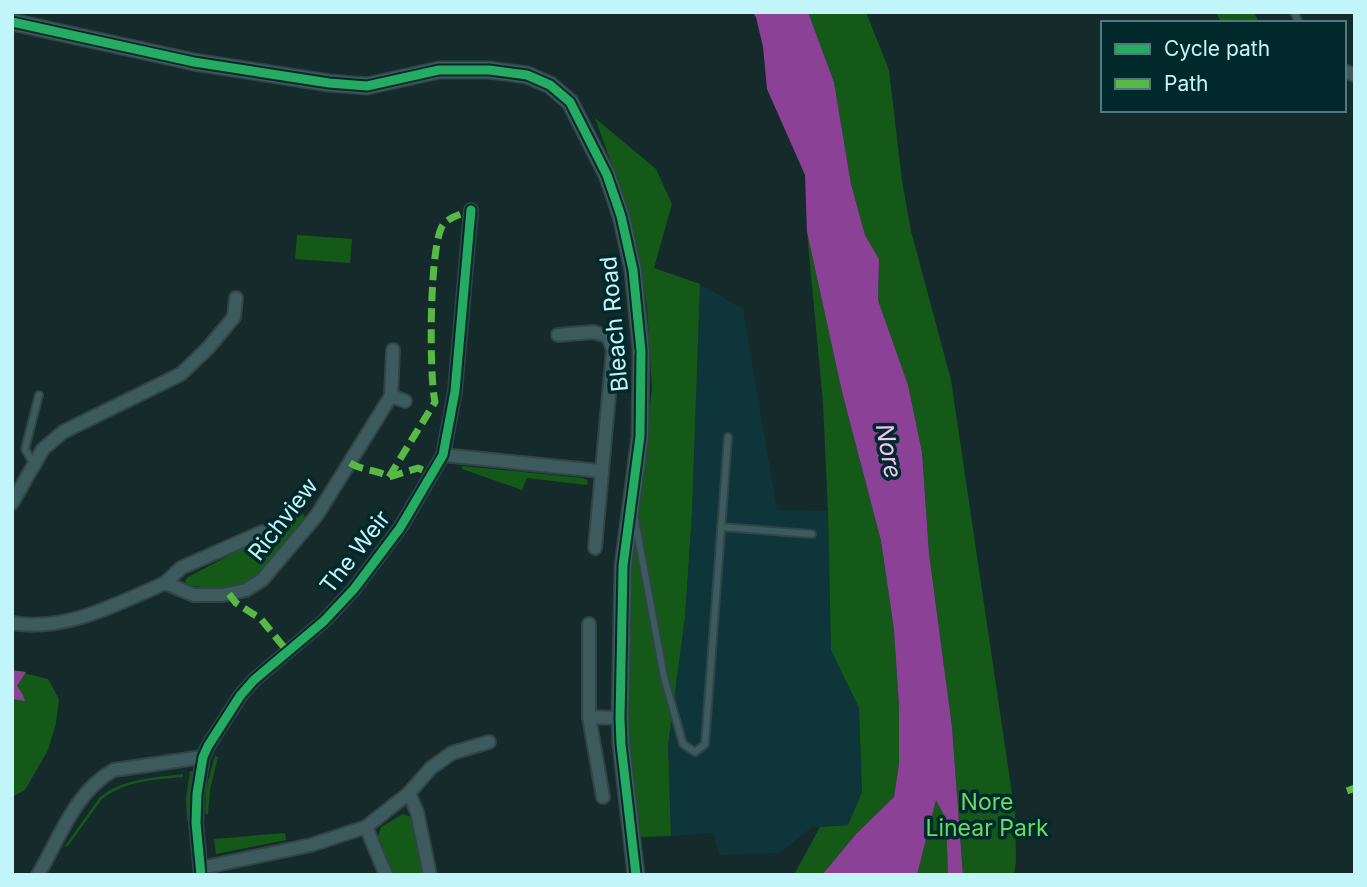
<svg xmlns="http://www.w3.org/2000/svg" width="1367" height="887" font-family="Inter,sans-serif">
	<rect width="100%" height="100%" fill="#152a2b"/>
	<polygon fill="#0e363a" points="700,284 743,309 777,510 828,511 831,650 859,708 862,792 848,825 812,827 779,853 719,855 713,833 671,836 668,745 685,617 692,512"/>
	<g fill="#155919">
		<polygon points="808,12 866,12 889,70 902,181 911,231 951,380 1015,814 1016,861 1014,875 963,875 952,727 929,553 922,452 908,385 878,300 879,259 865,235 851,184 834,82"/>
		<polygon points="1216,12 1254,12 1259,23 1221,23"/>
		<polygon points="595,118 656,169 672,204 654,268 700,284 692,512 685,617 668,745 671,836 640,837 627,724 630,569 652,389 647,307 638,251 616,176"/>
		<polygon points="807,232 842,392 881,541 894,630 899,707 899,763 894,797 856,834 822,875 794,875 820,827 848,825 862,792 859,708 831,650 828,511 823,403"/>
		<polygon points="297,235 352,239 350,263 295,259"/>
		<polygon points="462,466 583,478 588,481 587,485 527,478 522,490 462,469"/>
		<path d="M300,509L306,519C291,536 262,577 243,584C227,591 205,588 188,585L185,581L188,577L276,531L273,525Z"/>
		<polygon points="12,670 48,679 59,699 56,723 48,750 25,790 12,797"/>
		<polygon points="215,756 218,757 210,790 208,814 205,814 206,788"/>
		<polygon points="190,771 194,772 190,799 191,821 187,821 186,798"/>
		<path d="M183,774V777C155,780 126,780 102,799L67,847L65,846L100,797C125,778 153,778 183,774Z"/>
		<polygon points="936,799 946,819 948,875 917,875"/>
		<polygon points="403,814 411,817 424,875 392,875 378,837 381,827"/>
		<polygon points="285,833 286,840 216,854 214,839"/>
	</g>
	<g fill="#8a4196">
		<polygon points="752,12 808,12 834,82 851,184 865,235 879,259 878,300 908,385 922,452 929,553 952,727 963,875 948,875 946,819 936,800 917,875 863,873 862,875 822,875 856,834 894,797 899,763 899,707 894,630 881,541 842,392 807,232 805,175 767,89 763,47 756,17"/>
		<polygon points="12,670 26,672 17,686 23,695 25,701 12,699"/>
	</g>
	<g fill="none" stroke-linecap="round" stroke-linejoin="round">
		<g stroke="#314446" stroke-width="10">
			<g id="service">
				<polyline points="1294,12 1299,23"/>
				<polyline points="33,463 25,449 39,395"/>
				<polyline points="635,520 664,677 683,744 695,752 705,744 728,437"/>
				<polyline points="721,527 812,534"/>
			</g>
		</g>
		<g stroke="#314446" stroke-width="16">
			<g id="minor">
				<polyline points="1344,71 1355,75"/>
				<polyline points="558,335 593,332 608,336 613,350 595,548"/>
				<polyline points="391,396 405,401"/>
				<polyline points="443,455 600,471"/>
				<polyline points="12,503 43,449 63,432 181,374 208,348 234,317 236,298"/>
				<polyline points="165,583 181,568 262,532"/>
				<path d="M12,623C66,632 117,604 165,583L194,595H223L246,590L262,580L317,515L391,396L393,350"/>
				<polyline points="589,624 589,717 603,797"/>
				<polyline points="589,717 620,718"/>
				<polyline points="409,793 417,812 430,875"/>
				<polyline points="366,827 386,875"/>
				<polyline points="201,868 311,845 366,827 409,793 431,768 452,753 489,742"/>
				<path d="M38,875C59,839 76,790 114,770L203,757"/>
				<polyline points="201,875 196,823 197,794 203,757 208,746 240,696 254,680 324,621 354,589 400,528 443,455 455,391 471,210"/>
			</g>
		</g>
		<g stroke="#314446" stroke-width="19">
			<polyline id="tertiary" points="12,22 194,62 329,83 367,86 439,70 489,70 527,75 550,85 570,102 607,175 621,216 633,270 641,351 640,436 623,566 620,718 621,744 636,875"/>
		</g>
		<use href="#service" stroke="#3d5b5e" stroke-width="6"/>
		<use href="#minor" stroke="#3d5b5e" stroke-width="12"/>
		<use href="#tertiary" stroke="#3d5b5e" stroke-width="16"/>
		<g stroke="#58b947" stroke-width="7" stroke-dasharray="14 7" stroke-linecap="butt">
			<polyline points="613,350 641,351"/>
			<path d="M350,463C363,471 376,469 389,477L418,468L432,474"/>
			<path d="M389,477L435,402C429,376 429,244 443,225C449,217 462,214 471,210"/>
			<polyline points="229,594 236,603 261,619 287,651"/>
			<polyline points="1347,791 1355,788"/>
		</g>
		<g stroke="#01282b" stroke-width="13">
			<g id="cycleway">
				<polyline points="12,22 194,62 329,83 367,86 439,70 489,70 527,75 550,85 570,102 607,175 621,216 633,270 641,351 640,436 623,566 620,718 621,744 636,875"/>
				<polyline points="201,875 196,823 197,794 203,757 208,746 240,696 254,680 324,621 354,589 400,528 443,455 455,391 471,210"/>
			</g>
		</g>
		<use href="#cycleway" stroke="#26ab63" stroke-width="9"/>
	</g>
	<g text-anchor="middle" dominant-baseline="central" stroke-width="7" stroke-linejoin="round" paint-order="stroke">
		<g font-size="23" fill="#c2f5fa" stroke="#01282b">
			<text transform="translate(614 324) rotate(-95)">Bleach Road</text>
			<text transform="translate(283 519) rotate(-52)">Richview</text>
			<text transform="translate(355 552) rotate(-52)">The Weir</text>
		</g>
		<g font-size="23" fill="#66dd63" stroke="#01282b">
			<text x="987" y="802">Nore<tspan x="987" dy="26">Linear Park</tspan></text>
		</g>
		<g font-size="24" font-style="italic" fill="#efc5f4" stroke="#01282b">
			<text transform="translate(889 451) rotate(80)">Nore</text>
		</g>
	</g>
	<rect width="1367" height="887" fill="none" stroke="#c2f5fa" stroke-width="28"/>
	<rect x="1101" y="21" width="245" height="91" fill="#01282b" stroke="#4e7a7e" stroke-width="2"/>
	<rect x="1115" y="44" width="35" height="10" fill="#26ab63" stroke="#4e7a7e" stroke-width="2"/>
	<text x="1164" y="56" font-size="21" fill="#c2f5fa">Cycle path</text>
	<rect x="1115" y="79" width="35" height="10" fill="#58b947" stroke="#4e7a7e" stroke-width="2"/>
	<text x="1164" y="91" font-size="21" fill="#c2f5fa">Path</text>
</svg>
